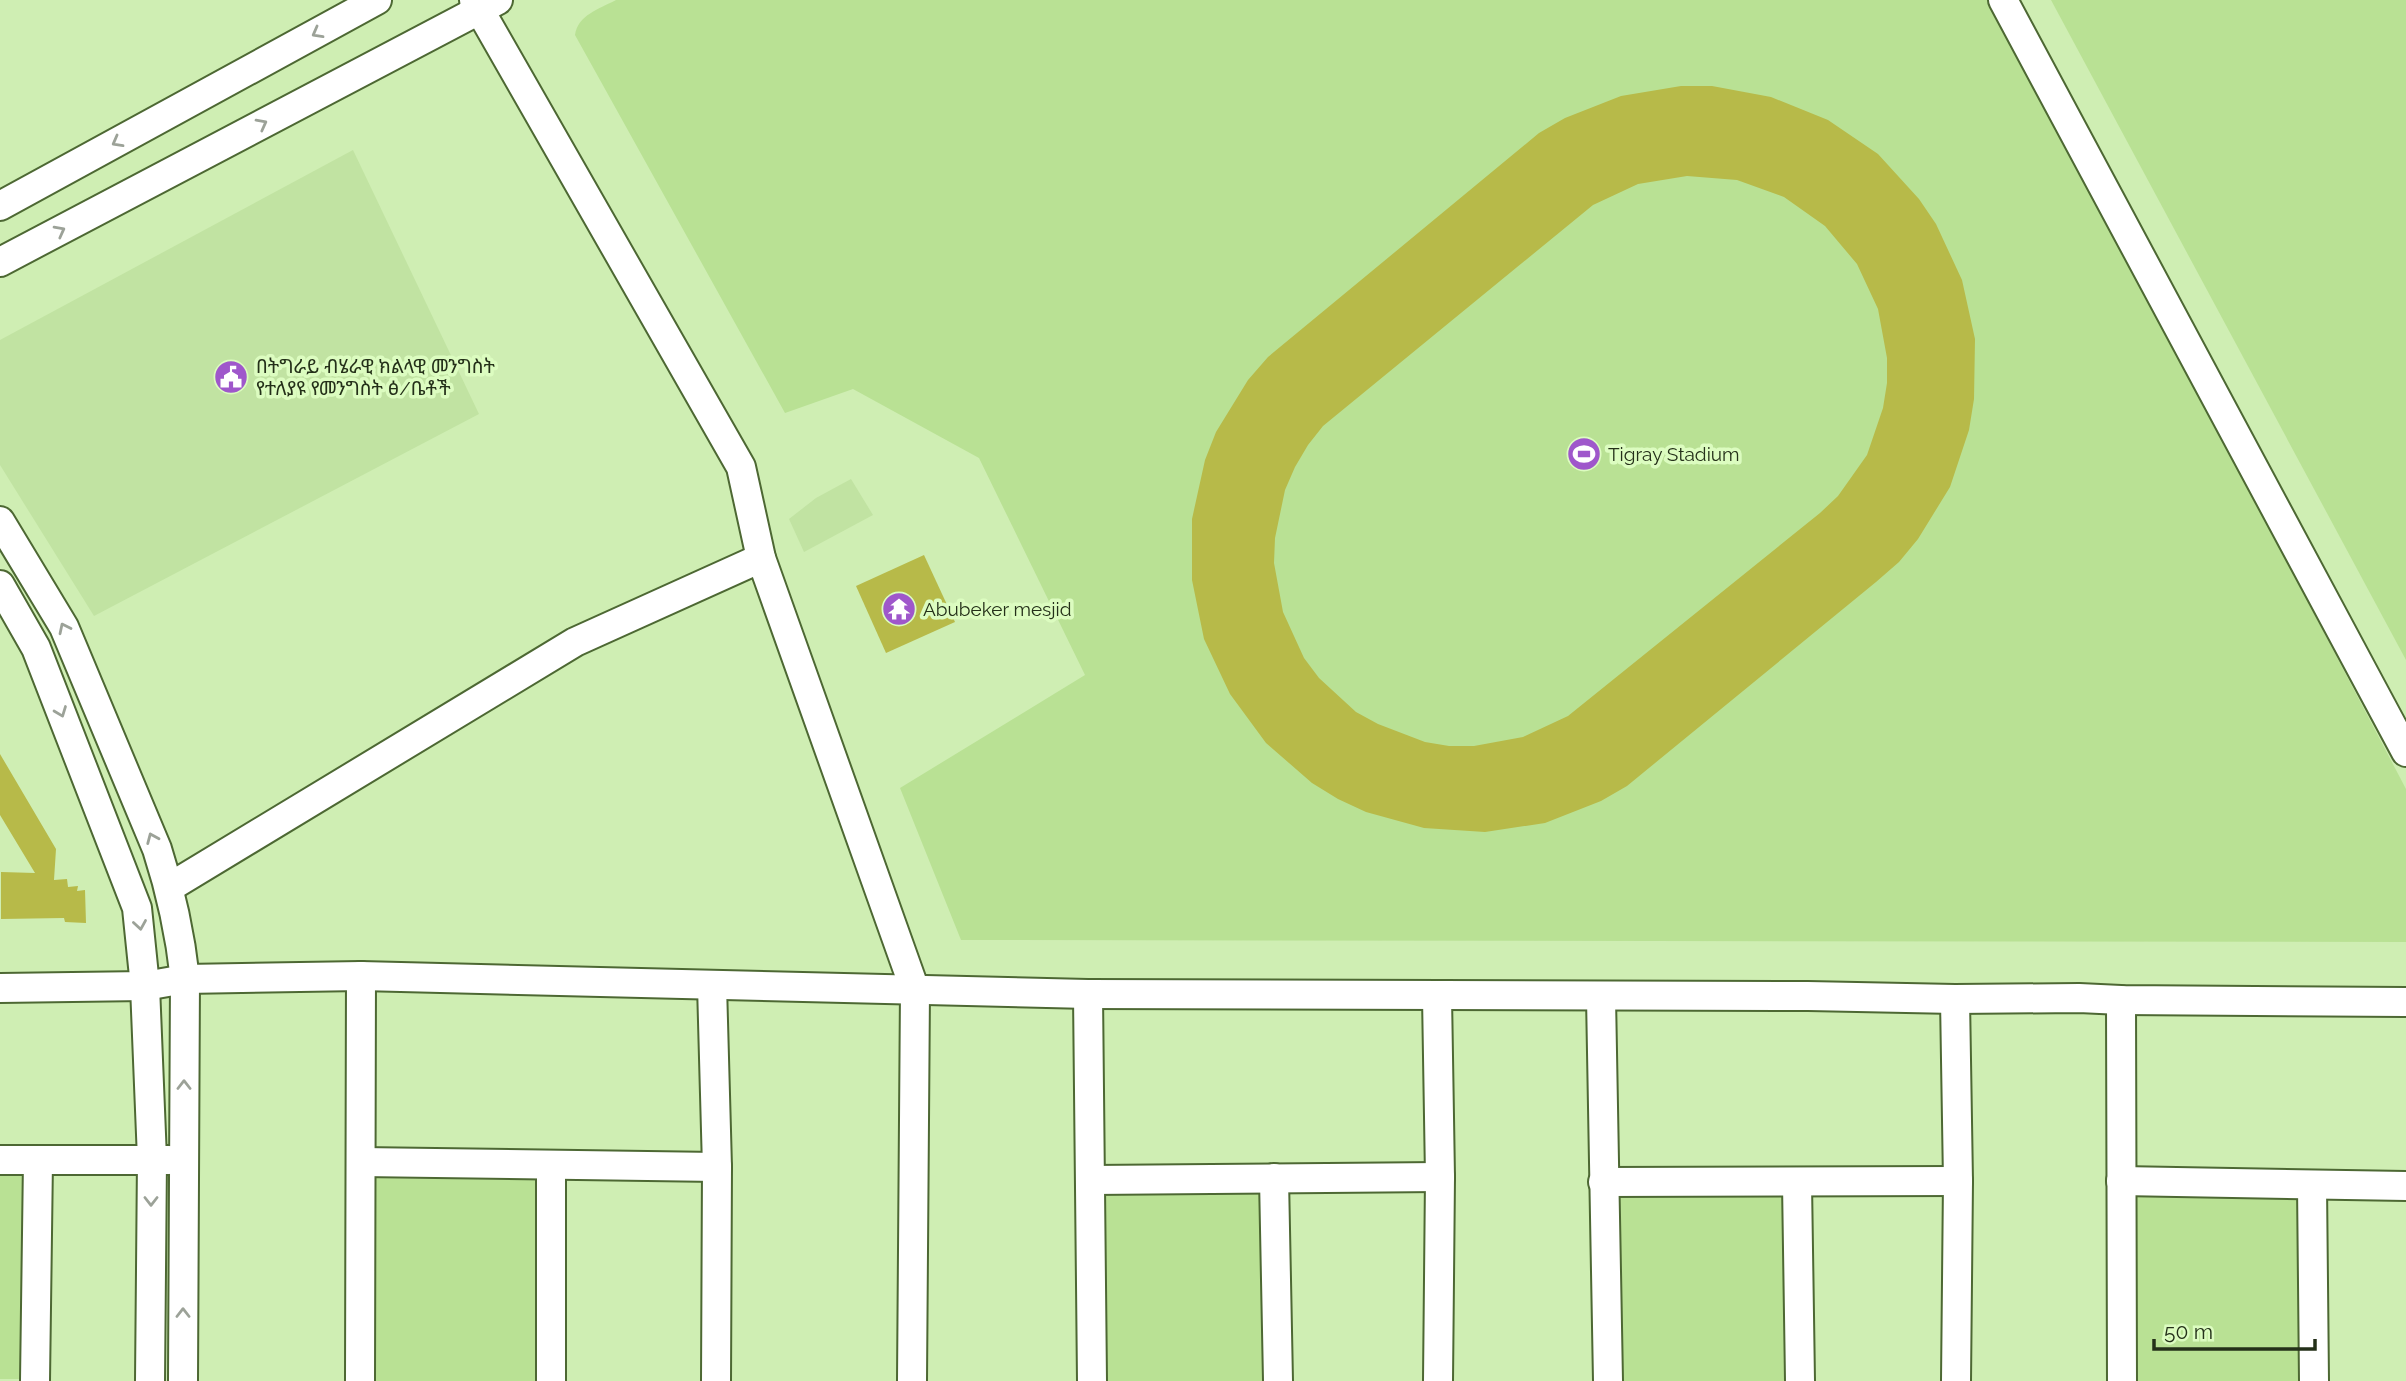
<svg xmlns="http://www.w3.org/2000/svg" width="2406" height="1381" font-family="Raleway,'Noto Sans Ethiopic',sans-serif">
	<rect width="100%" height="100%" fill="#cfeeb3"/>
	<g fill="#c1e3a2">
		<polygon points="353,150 479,414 94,616 0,465 0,340"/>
		<polygon points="851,479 873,515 804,552 789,519 816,498"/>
	</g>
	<g fill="#b9e194">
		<path d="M616,0H1992L2406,789V942L961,940L900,788L1085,675L979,458L853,389L785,413L575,35C578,15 599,9 616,0Z"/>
		<polygon points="2051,0 2406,0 2406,660"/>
		<polygon points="0,1174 23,1174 22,1379 0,1379"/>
		<polygon points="375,1178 539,1180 539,1381 374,1381"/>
		<polygon points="1262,1191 1264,1381 1107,1381 1104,1192"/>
		<polygon points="2135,1191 2300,1192 2300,1381 2136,1381"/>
		<polygon points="1782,1194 1784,1381 1618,1381 1616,1195"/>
	</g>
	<g fill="#b7ba49" fill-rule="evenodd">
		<path d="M1681,86H1712L1771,97L1828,120L1878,154L1919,199L1936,224L1962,280L1975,339L1974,399L1969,430L1950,487L1918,539L1899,562L1876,582L1627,786L1601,801L1545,823L1485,832L1424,828L1366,812L1338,799L1312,783L1266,743L1230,694L1204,639L1192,580V519L1205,460L1216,432L1248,380L1268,357L1539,133L1565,118L1621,96ZM1687,176L1737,180L1784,197L1825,226L1857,264L1878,309L1887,358V383L1883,408L1867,455L1838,496L1820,513L1568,716L1523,737L1474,746H1449L1425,742L1378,724L1356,712L1319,678L1304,658L1283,612L1274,563L1275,538L1285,490L1295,467L1308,445L1323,426L1593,205L1638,184Z"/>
		<polygon points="924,555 955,622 886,653 856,586"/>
		<polygon points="0,754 56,849 54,880 67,879 68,887 78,886 77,891 85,890 86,923 65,922 64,918 1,919 1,872 35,873 0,815"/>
	</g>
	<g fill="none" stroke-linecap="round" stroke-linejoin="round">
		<g stroke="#4d6833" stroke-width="32">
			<g id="minor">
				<polyline points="474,0 741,467 761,558 915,990 912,1381"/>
				<polyline points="2003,0 2406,752"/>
				<polyline points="0,206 377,0"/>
				<polyline points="0,262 498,0"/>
				<path d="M0,521L64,627L157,849C171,892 180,933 185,979L183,1381"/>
				<polyline points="0,585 36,648 137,908 145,986 152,1159 150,1381"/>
				<polyline points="170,887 575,642 761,558"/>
				<polyline points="712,985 717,1167 716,1381"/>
				<polyline points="0,988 145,986 185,979 361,976 1088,994 1808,996 1955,999 2079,998 2121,1000 2406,1002"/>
				<polyline points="1088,994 1092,1381"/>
				<polyline points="1437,996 1440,1177 1438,1381"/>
				<polyline points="1601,997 1608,1381"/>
				<polyline points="1955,999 1958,1181 1956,1381"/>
				<polyline points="2121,1000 2122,1381"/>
				<polyline points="0,1160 169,1160"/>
				<polyline points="361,1162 717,1167"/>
				<polyline points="1274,1178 1278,1381"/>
				<polyline points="1091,1180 1440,1177"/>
				<polyline points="2121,1181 2406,1186"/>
				<polyline points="1603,1182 1958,1181"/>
				<polyline points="1797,1183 1800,1381"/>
				<polyline points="2312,1185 2314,1381"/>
				<polyline points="35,1381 38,1160"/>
				<polyline points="360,1381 361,976"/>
				<polyline points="551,1381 551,1165"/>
			</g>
		</g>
		<use href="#minor" stroke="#fff" stroke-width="28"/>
	</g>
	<defs><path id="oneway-chevron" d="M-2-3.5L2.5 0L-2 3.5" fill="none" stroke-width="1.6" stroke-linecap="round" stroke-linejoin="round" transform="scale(1.75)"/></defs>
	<g stroke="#9ca298">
		<use href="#oneway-chevron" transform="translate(317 33) rotate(151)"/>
		<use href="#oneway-chevron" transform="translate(262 124) rotate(-28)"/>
		<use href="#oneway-chevron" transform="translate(117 142) rotate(151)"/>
		<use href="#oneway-chevron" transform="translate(60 231) rotate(-28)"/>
		<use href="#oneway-chevron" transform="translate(64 628) rotate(-116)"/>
		<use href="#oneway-chevron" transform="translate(61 712) rotate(69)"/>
		<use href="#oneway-chevron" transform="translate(152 838) rotate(-113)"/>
		<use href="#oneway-chevron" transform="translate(140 925) rotate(81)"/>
		<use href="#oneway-chevron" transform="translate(184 1085) rotate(-90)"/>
		<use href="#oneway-chevron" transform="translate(151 1201) rotate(90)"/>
		<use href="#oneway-chevron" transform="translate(183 1313) rotate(-90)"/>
	</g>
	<defs>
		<g id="civic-disc" transform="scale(1.75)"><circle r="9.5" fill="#9f57cb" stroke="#dcfcc0"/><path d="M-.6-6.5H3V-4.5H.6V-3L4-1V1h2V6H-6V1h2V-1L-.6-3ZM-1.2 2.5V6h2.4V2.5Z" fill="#fff"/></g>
		<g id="stadium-disc" transform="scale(1.75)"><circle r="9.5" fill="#9f57cb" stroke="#dcfcc0"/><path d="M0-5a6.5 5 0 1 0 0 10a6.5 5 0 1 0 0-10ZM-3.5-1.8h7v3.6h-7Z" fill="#fff"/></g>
		<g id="temple-disc" transform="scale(1.75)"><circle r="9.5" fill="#9f57cb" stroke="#dcfcc0"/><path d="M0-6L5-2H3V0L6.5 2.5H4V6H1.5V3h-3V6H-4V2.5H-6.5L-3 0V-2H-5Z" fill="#fff"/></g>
	</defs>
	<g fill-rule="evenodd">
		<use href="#civic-disc" x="231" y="377"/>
		<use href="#stadium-disc" x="1584" y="454"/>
		<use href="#temple-disc" x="899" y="609"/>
	</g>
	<g text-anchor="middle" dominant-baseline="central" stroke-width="7" stroke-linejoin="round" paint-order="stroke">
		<g font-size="19" fill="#243019" stroke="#dcfcc0" text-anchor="start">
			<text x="256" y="366">በትግራይ ብሄራዊ ክልላዊ መንግስት<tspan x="256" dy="22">የተለያዩ የመንግስት ፅ/ቤቶች</tspan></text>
			<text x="1608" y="454">Tigray Stadium</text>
			<text x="923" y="609">Abubeker mesjid</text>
		</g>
	</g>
	<path d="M2154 1339v10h161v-10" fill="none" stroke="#243019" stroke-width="3.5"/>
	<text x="2164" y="1339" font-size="21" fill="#243019" stroke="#dcfcc0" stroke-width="5" paint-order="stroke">50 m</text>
</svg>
